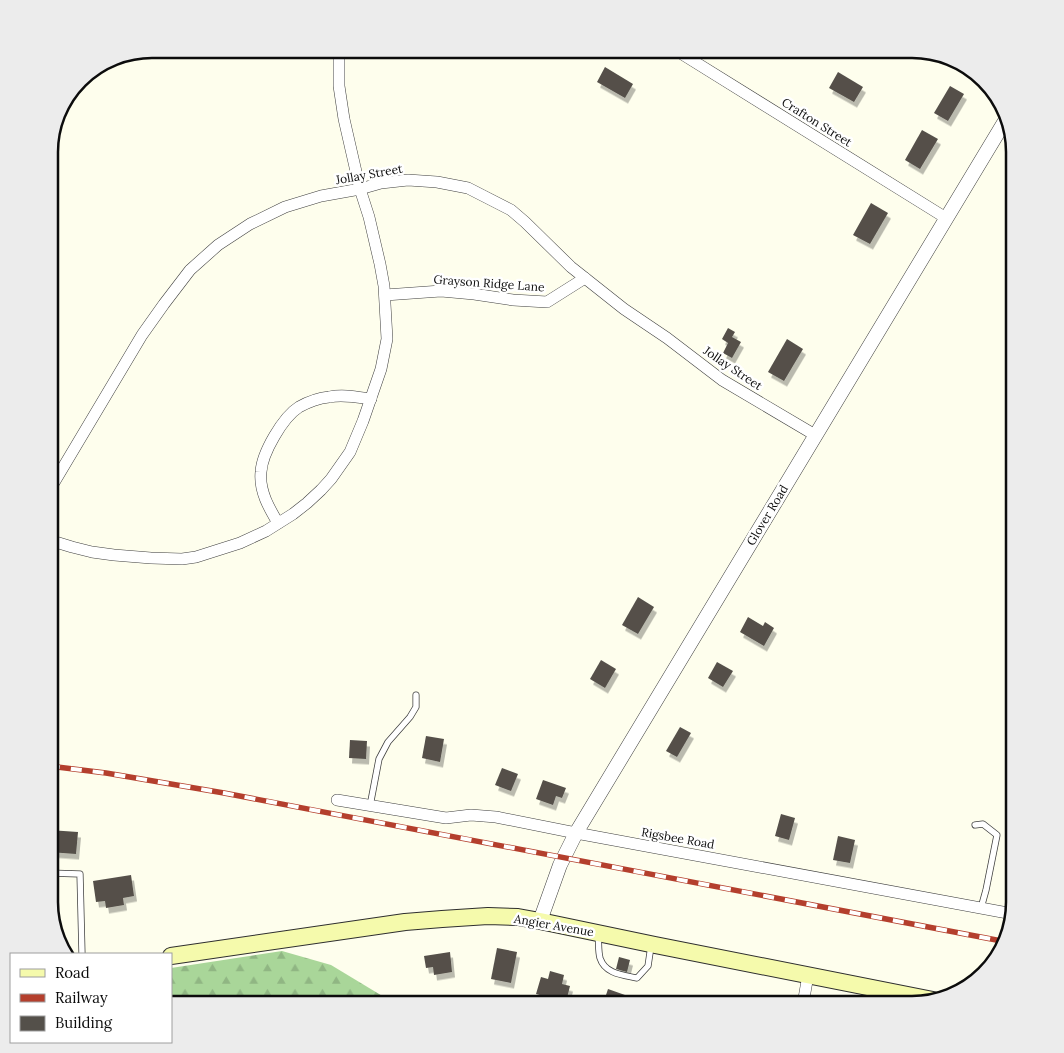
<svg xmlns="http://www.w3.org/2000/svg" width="1064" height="1053" font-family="Lora,serif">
	<defs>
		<pattern id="forest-firs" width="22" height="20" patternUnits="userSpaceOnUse" patternTransform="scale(1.25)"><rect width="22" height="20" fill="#a9d699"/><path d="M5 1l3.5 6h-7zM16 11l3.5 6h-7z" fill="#90b683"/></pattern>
		<filter id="shadow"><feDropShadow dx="3" dy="5.5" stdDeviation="0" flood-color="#0004"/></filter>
	</defs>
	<rect width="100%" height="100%" fill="#fefeed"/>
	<polygon fill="url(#forest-firs)" points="282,951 331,965 384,997 380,1004 171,1004 171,968"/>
	<g fill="#54504a" filter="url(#shadow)">
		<polygon points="605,67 633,84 625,98 597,82"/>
		<polygon points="838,72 863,87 854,102 829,88"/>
		<polygon points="950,86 964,94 948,121 934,113"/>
		<polygon points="922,130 938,139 920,169 905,160"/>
		<polygon points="871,203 888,213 870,244 853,235"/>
		<polygon points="728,328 735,332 732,337 741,342 732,358 723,353 728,343 722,339"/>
		<polygon points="787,339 803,349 784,381 768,372"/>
		<polygon points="638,597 654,607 638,634 622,625"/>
		<polygon points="748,617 763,626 765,622 774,628 764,646 740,632"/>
		<polygon points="601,660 616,669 605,688 590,679"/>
		<polygon points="717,662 733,671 723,687 708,678"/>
		<polygon points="680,727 691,733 677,757 666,751"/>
		<polygon points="426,736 444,739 440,762 422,758"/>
		<polygon points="350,740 367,741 366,759 349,758"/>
		<polygon points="502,768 518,774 511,791 495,785"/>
		<polygon points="543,780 566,788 562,798 556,796 553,805 536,799"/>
		<polygon points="1015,807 1015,825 1009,823"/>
		<polygon points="781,814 795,818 789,840 775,836"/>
		<polygon points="49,830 78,832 76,854 49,852"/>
		<polygon points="838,836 855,840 850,863 833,860"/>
		<polygon points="131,875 134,896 123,898 124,905 106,908 105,901 96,902 93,881"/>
		<polygon points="497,948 517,952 511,983 491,979"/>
		<polygon points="450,952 452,972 434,975 433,967 426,968 424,956"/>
		<polygon points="619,957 630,960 627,972 616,969"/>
		<polygon points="550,971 564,975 562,984 570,986 566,1002 536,994 541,977 548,979"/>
		<polygon points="608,989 625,995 623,999 630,1001 629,1004 603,1004"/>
	</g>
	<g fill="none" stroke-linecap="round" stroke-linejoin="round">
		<g stroke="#3f3f3f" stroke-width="7">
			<g id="service">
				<polyline points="370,806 379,759 388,742 410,717 416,707 416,695"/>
				<polyline points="975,825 983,824 997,835 986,890 981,908"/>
				<polyline points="49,873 80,874 82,954"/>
				<path d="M598,934C599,942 598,951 600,958C605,974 623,975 637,978L648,966L651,946"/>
			</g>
		</g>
		<g stroke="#3f3f3f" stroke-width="12">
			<g id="minor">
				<polyline points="674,49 946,218"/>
				<polyline points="385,295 441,291 474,294 513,300 547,302 585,278"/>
				<polyline points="49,491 142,335 164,304 190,270 218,245 250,224 285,207 321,196 360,189 381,183 408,180 437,182 468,188 511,210 525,222 571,267 624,309 667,338 722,380 815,435"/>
				<path d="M278,523C269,508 259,491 261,472C262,453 283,417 299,407C308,402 319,398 329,397C343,394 357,397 371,399"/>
				<polyline points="49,540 72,547 92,552 114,555 151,558 182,559 196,557 240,543 266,531 293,514 307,503 321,490 331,479 350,452 363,421 381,369 387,339 384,286 380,264 369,217 360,189 344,119 339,86 339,49"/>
				<polyline points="337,800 446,818 471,815 496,817 576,833 1013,914"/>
				<polyline points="803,1004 808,975"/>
			</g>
		</g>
		<g stroke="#3f3f3f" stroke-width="15">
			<polyline id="tertiary" points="540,921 560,865 576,833 1008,116"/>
		</g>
		<g stroke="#2e2e2e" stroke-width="18">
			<polyline id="secondary" points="171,956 405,922 442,919 488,916 518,917 540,921 655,945 933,1000"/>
		</g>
		<use href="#service" stroke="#fff" stroke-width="5.5"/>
		<use href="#minor" stroke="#fff" stroke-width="11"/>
		<use href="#tertiary" stroke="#fff" stroke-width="14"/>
		<use href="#secondary" stroke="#f5faac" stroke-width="16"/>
		<g stroke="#b43f2d" stroke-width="5.5">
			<polyline id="rail" points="49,766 106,773 224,793 1007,942"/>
		</g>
		<use href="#rail" stroke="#fff" stroke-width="4" stroke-dasharray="11" stroke-linecap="butt"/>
	</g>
	<g text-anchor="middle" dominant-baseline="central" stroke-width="5" stroke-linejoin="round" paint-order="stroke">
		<g font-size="12" fill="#0c0c0c" stroke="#fff">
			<text transform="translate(817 122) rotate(32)">Crafton Street</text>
			<text transform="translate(369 174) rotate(-10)">Jollay Street</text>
			<text transform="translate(489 283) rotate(4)">Grayson Ridge Lane</text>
			<text transform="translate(733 368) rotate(34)">Jollay Street</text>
			<text transform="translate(767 515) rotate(-59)">Glover Road</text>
			<text transform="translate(678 838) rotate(10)">Rigsbee Road</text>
			<text transform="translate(554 925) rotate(10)">Angier Avenue</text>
		</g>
	</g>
	<path d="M0 0H1064V1053H0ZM152 58H912A94 94 0 0 1 1006 152V902A94 94 0 0 1 912 996H152A94 94 0 0 1 58 902V152A94 94 0 0 1 152 58Z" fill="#ececec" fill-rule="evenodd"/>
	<path fill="none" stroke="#0c0c0c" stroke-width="2.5" d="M152 58H912A94 94 0 0 1 1006 152V902A94 94 0 0 1 912 996H152A94 94 0 0 1 58 902V152A94 94 0 0 1 152 58Z"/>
	<rect x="10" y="953" width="162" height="90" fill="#ffffff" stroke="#9e9e9e"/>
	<rect x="20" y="969" width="25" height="8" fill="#f5faac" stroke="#9e9e9e"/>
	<text x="55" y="978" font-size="15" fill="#0c0c0c">Road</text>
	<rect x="20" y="994" width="25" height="8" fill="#b43f2d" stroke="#9e9e9e"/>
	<text x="55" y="1003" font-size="15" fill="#0c0c0c">Railway</text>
	<rect x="20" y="1016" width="25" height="15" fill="#54504a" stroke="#9e9e9e"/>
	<text x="55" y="1028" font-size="15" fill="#0c0c0c">Building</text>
</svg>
